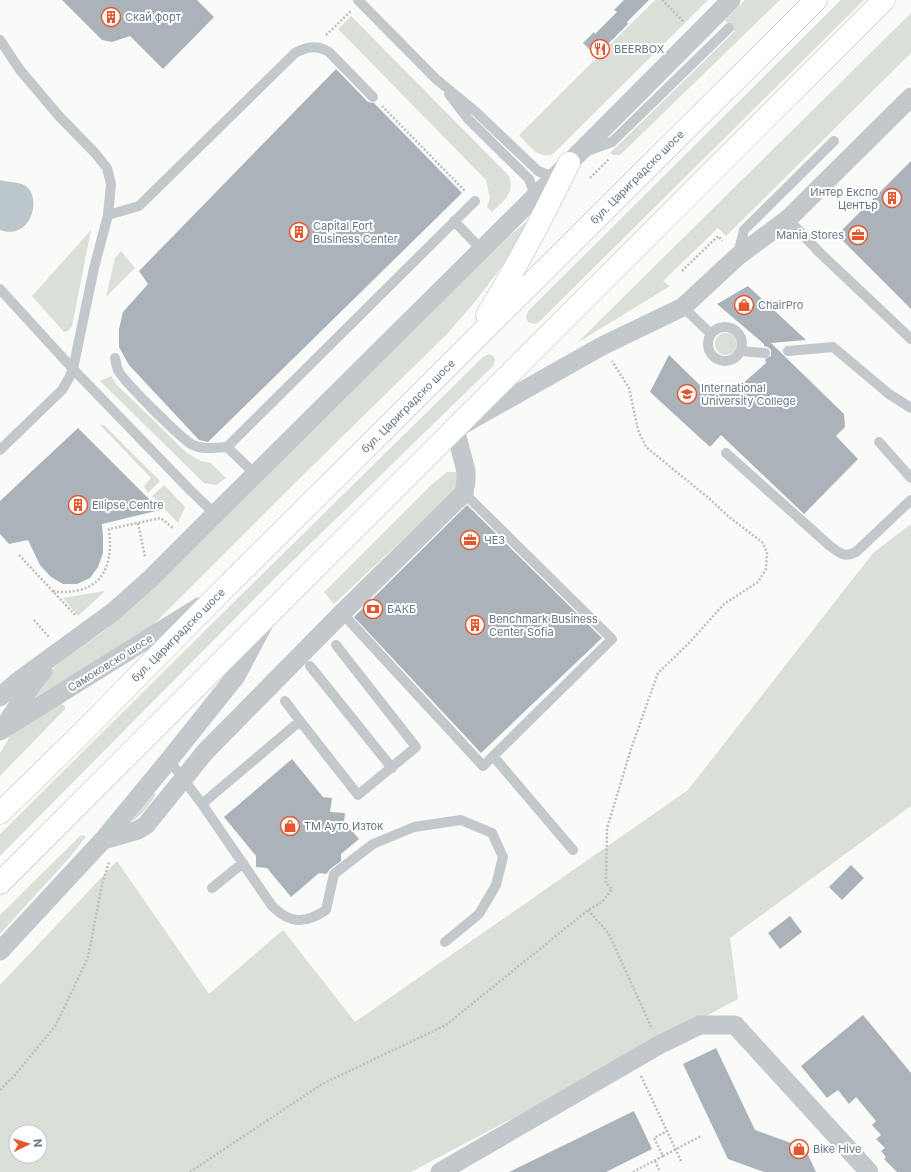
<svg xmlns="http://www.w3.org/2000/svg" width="911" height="1172" viewBox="0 0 911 1172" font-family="Inter,sans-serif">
	<rect width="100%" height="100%" fill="#fafaf8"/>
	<!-- green -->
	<path fill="#dadfd7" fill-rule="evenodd" d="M655,0h53l-155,154c-15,6 -25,-10 -34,-19z
		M745,0h35l-160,155h-7l-3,-2 125,-122 -10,-11z
		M841,0h23l-325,322 -5,2 -6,-2 -2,-4 2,-7z
		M911,13v40l-185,183 -8,-8 -55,53 7,5 -93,57z
		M351,16l158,160c6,18 -5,24 -17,36l-5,-5 3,-9 -4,-18 -148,-151z
		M532,217l-23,40 -35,46 -27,31 -153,150 -144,144 -34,22 -82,48v-11l24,-23 46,-33 40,-36 325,-320 40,-39z
		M91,230l-19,96 -4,5 -4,1 -32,-36z
		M121,251l14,17 -29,29 9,-39z
		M715 344a11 11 0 1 1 22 0a11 11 0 1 1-22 0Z
		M490,354l3,2 2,3 -1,6 -220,214 -274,277v-22l244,-242 240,-236z
		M111,376l6,9 70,68 14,8 10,2 15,15 -10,7 -12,-2 -104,-102z
		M99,424l6,2 55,55 -12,12 -4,-7 7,-8z
		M447,472h10v14l-6,8 -117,110 -10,-12 106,-106z
		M164,485l21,22 -7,16 -26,-27z
		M911,524v282l-181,132 8,61 -327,173h-411v-187l117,-124 92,133 74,-64 72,92 333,-232 185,-237zM16,1132h24v24h-24z
		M105,591l-27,25 -15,-18z
		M60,704l5,2v3l-65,67v-23l13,-22z
		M154,792l1,2c-1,7 -17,25 -23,27l-2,-1z
		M83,835l2,1v2l-15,19 -70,77v-19l80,-79z"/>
	<!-- water -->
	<path fill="#bbc7cb" d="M0,180c7,2 15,2 22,4 22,8 11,58 -22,46z"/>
	<!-- building -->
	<path fill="#aab3b9" d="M62,0h135l17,17 -51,52 -33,-33 -18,6 -10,-2z
		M624,0h25l-22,22 1,2 -32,32 -13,-13 11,-11 1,2 22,-22 -3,-2z
		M336,69l32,33 6,1 88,90 -254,249 -9,-2 -70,-75 -10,-18v-18l4,-17 25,-28 -9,-13z
		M911,161v148l-74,-74z
		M748,286l58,54 -35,3 73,71 1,13 -9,9 22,23 -54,55 -83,-79 -11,12 -60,-55 19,-37 39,38 32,-7 26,-23 -1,-4 6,-3v-6l-3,-3 -4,-1v-2l-47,-40z
		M78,428l82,82 -58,14 1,14v15l-5,14 -8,11 -13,6h-14l-12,-7 -11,-12 -12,-25 -19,4 -9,-10v-33z
		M467,505l135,133 -121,115 -127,-136z
		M292,759l31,38 9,1 -2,14 15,1 -1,9 15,17 -18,15v7l-11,8 -2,3 -2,2 -7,-1 -28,24 -24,-29 -11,-1v-11l-32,-39z
		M851,865l13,13 -22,22 -13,-13z
		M790,916l12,16 -22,17 -12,-16z
		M863,1015l48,58v99h-14l-13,-13 2,-2 -5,-6 4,-3 -9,-9 5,-4 -9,-10 4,-4 -20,-24 -7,7 -11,-14 -11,8 -26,-32z
		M716,1048l39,82 50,18 11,24h-52l-36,-13 -45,-95z
		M634,1111l18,38 -46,23h-97z"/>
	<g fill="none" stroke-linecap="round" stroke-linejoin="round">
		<!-- trunk casing -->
		<g stroke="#b4b9bd" stroke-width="23">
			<path id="trunk" d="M487,315c30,-49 57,-100 82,-152
				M0,813l80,-78 137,-139 599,-596
				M0,883l884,-883"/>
		</g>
		<!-- path -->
		<path stroke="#bbbfc2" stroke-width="2.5" stroke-dasharray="2 2" stroke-linecap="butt" d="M662,0l22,22
			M326,35l25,-24
			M382,106l84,86
			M590,178l19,-19
			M682,271l36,-35 4,5
			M138,523l7,34
			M19,555l57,61
			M53,591c9,2 17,1 27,-1 29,-8 32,-35 29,-61l52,-11 13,11
			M34,620l15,17
			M588,910l21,24 43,95
			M641,1076l41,87
			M0,1090l15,-15 41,-50 10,-21 22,-47 14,-72 7,-23
			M663,1156l38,-20
			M655,1161l5,11
			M190,1172l132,-88 124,-59 142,-115 14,-8 10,-13 -6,-6 1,-55 24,-79 27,-76 31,-30 35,-39 34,-22 8,-13 1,-17 -5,-10 -33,-25 -18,-17 -65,-53 -8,-17 -9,-42 -17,-27
			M633,1172l30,-16 -9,-18 13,-7"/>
		<!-- service -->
		<path stroke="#c3c8cc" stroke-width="10" d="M358,0l78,79 39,32 63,60 10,4 9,-2
			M0,40l20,30 39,46 36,37 12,15 4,16 -3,31 -14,53 -21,101 117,121 25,24
			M449,94l19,25 61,60 4,11 -2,9
			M587,151l25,-9 117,-114
			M108,215l31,-9 156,-153c13,-7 22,-8 34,-1l44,45
			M788,219l30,32 93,88
			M454,221l27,28
			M738,254l6,-24 90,-89
			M0,289l73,80 -4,9 -7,12 -62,60
			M683,307l28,27
			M708 344a17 17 0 1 1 34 0a17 17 0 1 1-34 0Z
			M741,351l24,2
			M788,351l45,-4 56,47 22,14
			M115,358c1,3 1,8 3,12 4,10 62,67 73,74 11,6 24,4 36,3
			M879,442l32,36
			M726,453l104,93c10,7 14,12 26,6l55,-52
			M255,474l-28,-27 248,-246
			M342,613l141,153 129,-127 -148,-146
			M310,666l82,102
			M285,701l15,20
			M493,756l80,94
			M169,760l33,44 98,-83 58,74 58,-48 -80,-102
			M202,804l70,102c18,18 33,18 54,4l8,-36 39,-30 41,-17 47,-7 31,13 11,24 -7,28 -17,29 -34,28
			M212,888l31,-25"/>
		<!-- minor -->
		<path stroke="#c3c8cc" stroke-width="19" d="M0,697l17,-15 96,-70 38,-34 64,-64 362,-359 154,-155
			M6,724l25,-38 12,-15
			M0,731l199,-124
			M103,840l35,-10 8,-5 59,-73 137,-139 122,-120 2,-12v-10l-11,-42 147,-83 81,-39 55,-51 50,-37 123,-122
			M0,951l103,-111 66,-80 67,-84 27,-51
			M440,1172l219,-127 41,-20h35l134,147"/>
		<!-- trunk -->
		<use href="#trunk" stroke="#fff" stroke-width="22"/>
	</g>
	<!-- icons -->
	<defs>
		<g id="building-ring" transform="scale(1)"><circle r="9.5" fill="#fff" stroke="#e4572e" stroke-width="1.5"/><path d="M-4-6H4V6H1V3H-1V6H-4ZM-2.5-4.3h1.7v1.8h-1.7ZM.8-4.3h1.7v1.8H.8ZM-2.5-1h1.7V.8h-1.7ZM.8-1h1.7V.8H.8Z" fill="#e4572e"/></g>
		<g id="restaurant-ring" transform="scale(1)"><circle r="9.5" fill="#fff" stroke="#e4572e" stroke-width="1.5"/><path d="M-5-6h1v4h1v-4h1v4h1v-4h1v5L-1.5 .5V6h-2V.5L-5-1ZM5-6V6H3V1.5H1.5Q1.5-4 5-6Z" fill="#e4572e"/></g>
		<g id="office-ring" transform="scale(1)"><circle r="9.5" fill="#fff" stroke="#e4572e" stroke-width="1.5"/><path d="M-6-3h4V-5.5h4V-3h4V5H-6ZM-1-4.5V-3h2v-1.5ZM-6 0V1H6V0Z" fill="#e4572e"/></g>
		<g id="shop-ring" transform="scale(1)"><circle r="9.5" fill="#fff" stroke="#e4572e" stroke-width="1.5"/><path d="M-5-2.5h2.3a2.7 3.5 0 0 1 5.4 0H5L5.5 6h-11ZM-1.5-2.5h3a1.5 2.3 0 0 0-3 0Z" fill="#e4572e"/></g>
		<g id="university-ring" transform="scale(1)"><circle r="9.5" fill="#fff" stroke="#e4572e" stroke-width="1.5"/><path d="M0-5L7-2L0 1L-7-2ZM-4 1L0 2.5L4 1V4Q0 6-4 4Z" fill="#e4572e"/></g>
		<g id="bank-ring" transform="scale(1)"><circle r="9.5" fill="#fff" stroke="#e4572e" stroke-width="1.5"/><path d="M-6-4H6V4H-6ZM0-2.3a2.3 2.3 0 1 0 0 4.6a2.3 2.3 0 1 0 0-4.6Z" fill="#e4572e"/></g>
	</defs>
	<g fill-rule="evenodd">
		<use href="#building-ring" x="111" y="17"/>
		<use href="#restaurant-ring" x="600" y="49"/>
		<use href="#building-ring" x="892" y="198"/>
		<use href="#building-ring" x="299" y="232"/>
		<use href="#office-ring" x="858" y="235"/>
		<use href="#shop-ring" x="744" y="305"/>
		<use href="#university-ring" x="687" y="394"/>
		<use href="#building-ring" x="78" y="505"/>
		<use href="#office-ring" x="470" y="540"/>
		<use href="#bank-ring" x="373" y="609"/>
		<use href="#building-ring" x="475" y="625"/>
		<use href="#shop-ring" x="290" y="826"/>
		<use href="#shop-ring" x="799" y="1149"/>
	</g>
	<g text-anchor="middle" stroke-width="4" stroke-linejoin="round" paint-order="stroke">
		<!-- poi labels -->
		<g font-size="11" fill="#657683" stroke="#fff" text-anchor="start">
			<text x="125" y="21">Скай форт</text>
			<text x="614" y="53">BEERBOX</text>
			<text x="878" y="196" text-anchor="end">Интер Експо<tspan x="878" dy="13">Център</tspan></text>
			<text x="313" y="230">Capital Fort<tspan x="313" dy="13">Business Center</tspan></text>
			<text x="844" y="239" text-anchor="end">Mania Stores</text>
			<text x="758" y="309">ChairPro</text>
			<text x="701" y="392">International<tspan x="701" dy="13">University College</tspan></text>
			<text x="92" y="509">Ellipse Centre</text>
			<text x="484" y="544">ЧЕЗ</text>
			<text x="387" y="613">БАКБ</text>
			<text x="489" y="623">Benchmark Business<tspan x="489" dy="13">Center Sofia</tspan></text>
			<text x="304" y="830">ТМ Ауто Изток</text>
			<text x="813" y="1153">Bike Hive</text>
		</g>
		<!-- street labels -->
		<g font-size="11" fill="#657683" stroke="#fff">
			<text transform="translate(637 177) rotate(-45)" y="4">бул. Цариградско шосе</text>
			<text transform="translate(408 406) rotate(-45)" y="4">бул. Цариградско шосе</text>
			<text transform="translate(178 635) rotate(-45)" y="4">бул. Цариградско шосе</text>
			<text transform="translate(110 663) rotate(-32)" y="4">Самоковско шосе</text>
		</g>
	</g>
	<!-- north arrow -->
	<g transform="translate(28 1144) rotate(85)"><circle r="19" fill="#ffffff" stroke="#c1c8cd"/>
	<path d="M0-3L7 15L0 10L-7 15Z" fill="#e4572e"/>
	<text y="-6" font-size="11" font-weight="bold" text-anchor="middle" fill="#657683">N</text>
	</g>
</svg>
